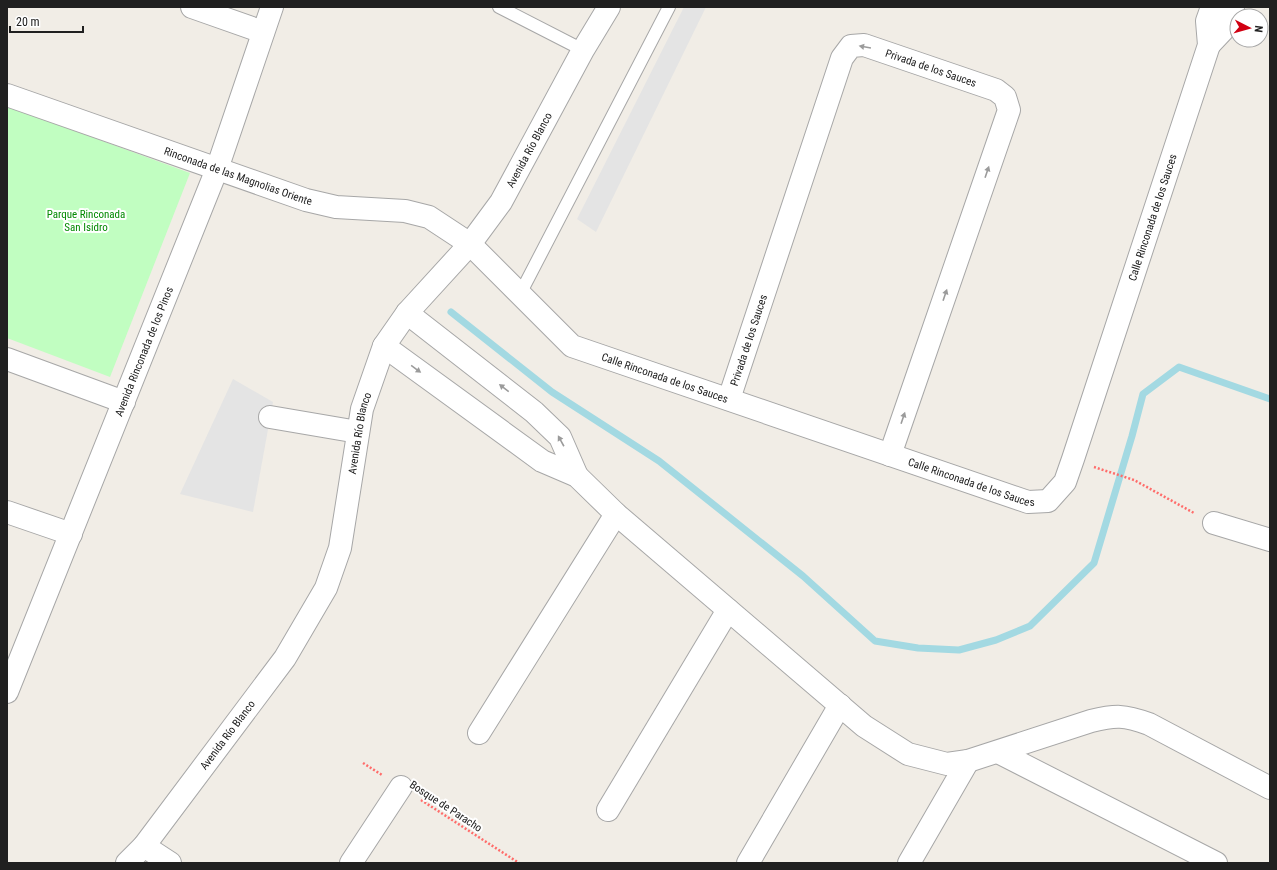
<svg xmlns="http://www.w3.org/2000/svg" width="1277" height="870" viewBox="0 0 1277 870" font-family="'Roboto Condensed',sans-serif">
	<rect width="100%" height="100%" fill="#f1ede6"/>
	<!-- park -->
	<path fill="#c1fec1" d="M7,106l183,67 -80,204 -103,-39z"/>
	<!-- parking -->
	<path fill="#e4e4e4" d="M684,7h22l-110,225 -19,-13z
		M233,379l40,23 -20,110 -73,-18z"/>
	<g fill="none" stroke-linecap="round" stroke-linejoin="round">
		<!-- stream -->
		<path stroke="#a3d9e2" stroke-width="7" d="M451,312l101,80 107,69 144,115 72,65 43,7 41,2 37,-10 34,-14 64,-63 38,-127 11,-42 36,-27 91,32"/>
		<!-- lane casing -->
		<g stroke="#a7a7a7" stroke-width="14">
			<path id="lane" d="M499,7l84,43
				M520,294l149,-287"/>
		</g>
		<!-- street casing -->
		<g stroke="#a7a7a7" stroke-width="24">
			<g id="street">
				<path d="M192,7l71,25"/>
				<path d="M1209,45l17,-18 7,-20"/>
				<path id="s1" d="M7,95l299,105 30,7 69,4 24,6 41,27 102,102 456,156 20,-1 17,-19 8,-23 136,-414 -2,-24 5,-14"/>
				<path d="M407,313l127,99 26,25 17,39"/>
				<path d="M384,346l158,115 35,15 39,38 248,212 44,28 39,10 21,-3 123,-40c25,-6 33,-6 58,3l121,64"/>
				<path d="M7,359l117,43"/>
				<path id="s2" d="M729,399l113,-341 9,-12 13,-1 132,45 9,7 4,13 -119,345"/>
				<path d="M270,417l88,15"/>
				<path d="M7,512l64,22"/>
				<path d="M1214,523l56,17"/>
				<path id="s3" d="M7,692l210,-523 55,-162"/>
				<path d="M479,733l137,-219"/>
				<path d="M998,752l218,111"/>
				<path d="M608,810l120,-200"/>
				<path d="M144,846l26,17"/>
				<path id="s4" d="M127,863l17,-17 141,-188 41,-70 14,-40 22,-139 22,-63 23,-33 63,-69 31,-42 82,-152 26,-43"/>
				<path d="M351,863l50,-76"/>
				<path d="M748,863l92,-158"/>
				<path d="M909,863l59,-102"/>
			</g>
		</g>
		<!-- path -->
		<path stroke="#ff6c6a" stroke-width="2.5" stroke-dasharray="2 2" stroke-linecap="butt" d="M1094,467l40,13 60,33
			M363,763l19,12
			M421,800l98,63"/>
		<!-- lane -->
		<use href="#lane" stroke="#fff" stroke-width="12"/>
		<!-- street -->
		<use href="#street" stroke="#fff" stroke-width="22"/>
	</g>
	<!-- one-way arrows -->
	<defs><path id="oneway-solid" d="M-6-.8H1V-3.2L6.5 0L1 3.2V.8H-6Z"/></defs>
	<g fill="#9b9b9b">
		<use href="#oneway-solid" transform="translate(865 47) rotate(-170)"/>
		<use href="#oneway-solid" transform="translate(987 172) rotate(-71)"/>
		<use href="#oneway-solid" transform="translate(945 295) rotate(-71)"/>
		<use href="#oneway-solid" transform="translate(416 369) rotate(36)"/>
		<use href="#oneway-solid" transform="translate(504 388) rotate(-142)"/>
		<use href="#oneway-solid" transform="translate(903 418) rotate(-71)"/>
		<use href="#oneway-solid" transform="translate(561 441) rotate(-119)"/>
	</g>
	<g text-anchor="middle" stroke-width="4" stroke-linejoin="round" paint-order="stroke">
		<!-- street labels -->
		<g font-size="11" fill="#202020" stroke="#fff">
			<text dy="4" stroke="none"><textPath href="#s2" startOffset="458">Privada de los Sauces</textPath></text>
			<text dy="4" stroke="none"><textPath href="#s4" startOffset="835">Avenida Río Blanco</textPath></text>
			<text dy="4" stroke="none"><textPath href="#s1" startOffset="245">Rinconada de las Magnolias Oriente</textPath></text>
			<text dy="4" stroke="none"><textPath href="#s1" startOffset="1441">Calle Rinconada de los Sauces</textPath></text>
			<text dy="4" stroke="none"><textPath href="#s2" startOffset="62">Privada de los Sauces</textPath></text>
			<text dy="4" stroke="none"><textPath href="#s3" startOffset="367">Avenida Rinconada de los Pinos</textPath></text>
			<text dy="4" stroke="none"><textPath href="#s1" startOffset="733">Calle Rinconada de los Sauces</textPath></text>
			<text dy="4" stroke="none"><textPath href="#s4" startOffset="499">Avenida Río Blanco</textPath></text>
			<text dy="4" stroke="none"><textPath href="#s1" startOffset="1057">Calle Rinconada de los Sauces</textPath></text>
			<text dy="4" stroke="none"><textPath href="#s4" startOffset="163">Avenida Río Blanco</textPath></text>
			<text transform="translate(446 806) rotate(33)" y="4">Bosque de Paracho</text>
		</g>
		<!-- park labels -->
		<g font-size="11" fill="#038a03" stroke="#fff">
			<text x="86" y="218">Parque Rinconada<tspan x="86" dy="13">San Isidro</tspan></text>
		</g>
	</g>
	<!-- border -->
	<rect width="1277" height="870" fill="none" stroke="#202020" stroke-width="16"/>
	<!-- north arrow -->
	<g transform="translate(1249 28) rotate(96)"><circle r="19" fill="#ffffff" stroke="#a6a6a6"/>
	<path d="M0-3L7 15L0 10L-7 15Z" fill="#d10012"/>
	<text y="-6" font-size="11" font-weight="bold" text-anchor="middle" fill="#202020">N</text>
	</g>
	<!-- scale -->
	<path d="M10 26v6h73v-6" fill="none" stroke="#202020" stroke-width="2"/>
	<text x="16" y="26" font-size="12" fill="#202020" stroke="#ffffff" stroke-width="3" paint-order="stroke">20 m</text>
</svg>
